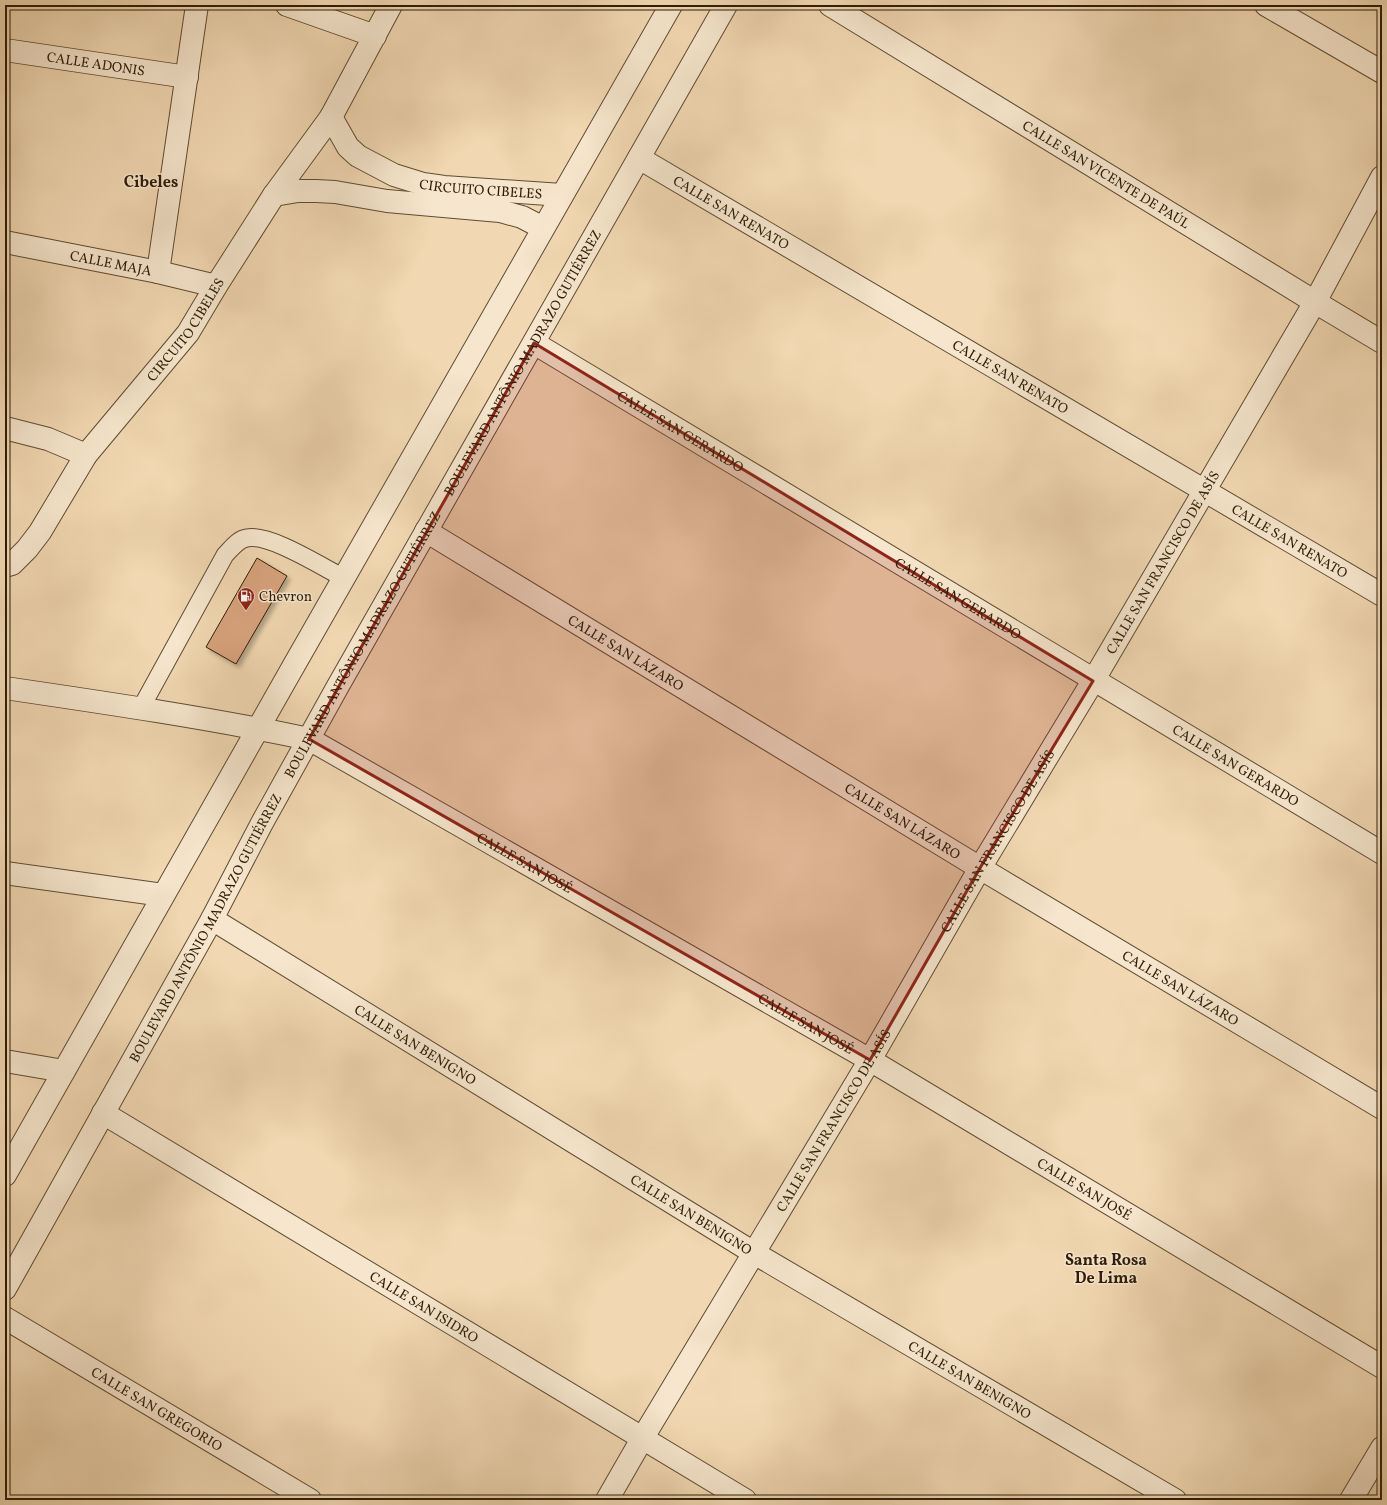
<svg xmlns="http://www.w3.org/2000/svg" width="1387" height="1505" viewBox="0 0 1387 1505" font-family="Vollkorn,serif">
	<defs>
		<filter id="shadow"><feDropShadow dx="3.5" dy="3.5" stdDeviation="2" flood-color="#0004"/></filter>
	</defs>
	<rect width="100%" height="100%" fill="#f1d8b2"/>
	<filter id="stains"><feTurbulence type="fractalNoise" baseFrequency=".005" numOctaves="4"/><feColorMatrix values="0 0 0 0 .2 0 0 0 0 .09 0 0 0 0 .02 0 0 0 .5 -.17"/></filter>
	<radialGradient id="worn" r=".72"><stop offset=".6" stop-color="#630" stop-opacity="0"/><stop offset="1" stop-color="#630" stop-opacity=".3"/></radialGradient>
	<!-- building -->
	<path fill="#d7a27d" stroke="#2f1c09" filter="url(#shadow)" d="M257,558l30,18 -51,88 -30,-17z"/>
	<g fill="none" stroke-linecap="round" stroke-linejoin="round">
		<!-- service casing -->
		<g stroke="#604b33" stroke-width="19">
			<path id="service" d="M141,708l84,-153c6,-6 13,-16 22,-17 22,-5 75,29 97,40"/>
		</g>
		<!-- minor casing -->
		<g stroke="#604b33" stroke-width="24">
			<g id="minor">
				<path d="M287,5l88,31"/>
				<path id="s1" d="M830,5l485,297 67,40"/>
				<path d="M1266,5l116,67"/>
				<path id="s2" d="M5,50l182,27"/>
				<path id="s3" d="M331,117l17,30 10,9 36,19 29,9 21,3 118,8"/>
				<path id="s4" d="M639,158l743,437"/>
				<path d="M274,195l24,-4h18l19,1 52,9 113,10 22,6 21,11"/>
				<path id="s5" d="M5,242l153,30 58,14"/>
				<path d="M158,272l39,-267"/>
				<path id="s6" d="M534,343l848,510"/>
				<path d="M5,428l43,11 38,16"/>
				<path id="s7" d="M426,531l554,337 402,240"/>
				<path id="s8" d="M5,566l7,-2 15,-15 13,-17 46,-77 102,-122 28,-47 58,-91 57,-78 60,-112"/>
				<path id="s9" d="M5,688c102,15 204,30 304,51l561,321 512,307"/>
				<path d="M5,873l158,22"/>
				<path id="s10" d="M212,919l542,334 421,247"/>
				<path d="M5,1061l59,10"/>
				<path id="s11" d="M103,1113l642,387"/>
				<path id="s12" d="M5,1318l305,182"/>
				<path id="s13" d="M607,1500l35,-61 228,-379 110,-192 113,-187 222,-379 67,-125"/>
				<path d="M1351,1500l31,-52"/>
			</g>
		</g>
		<!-- tertiary casing -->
		<g stroke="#604b33" stroke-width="24">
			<g id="tertiary">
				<path d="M5,1175l288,-508 378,-662"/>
				<path id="s14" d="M5,1289l207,-370 50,-96 76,-137 388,-681"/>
			</g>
		</g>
		<!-- service -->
		<use href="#service" stroke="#f6e6cd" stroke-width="17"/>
		<!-- minor -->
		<use href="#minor" stroke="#f6e6cd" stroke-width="22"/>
		<!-- tertiary -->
		<use href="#tertiary" stroke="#f6e6cd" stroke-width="22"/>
	</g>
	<!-- marked area -->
	<path fill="#8f2418" fill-opacity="0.2" stroke="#8f2418" stroke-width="3" stroke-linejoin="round" d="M534,343l559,338 -113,187 -110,192 -561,-321z"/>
	<!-- icons -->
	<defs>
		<g id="fuel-pin" transform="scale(0.9)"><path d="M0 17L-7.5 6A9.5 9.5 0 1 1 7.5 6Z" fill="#8f2418" stroke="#f6e6cd"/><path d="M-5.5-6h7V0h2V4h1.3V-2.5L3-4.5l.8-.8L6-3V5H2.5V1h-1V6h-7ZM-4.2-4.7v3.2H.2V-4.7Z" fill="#fff"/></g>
	</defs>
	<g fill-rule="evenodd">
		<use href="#fuel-pin" x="246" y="596"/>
	</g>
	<g text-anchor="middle" stroke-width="3" stroke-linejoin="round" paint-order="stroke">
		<!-- street labels -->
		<g font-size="14" fill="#2f1c09" stroke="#f6e6cd">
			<text dy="5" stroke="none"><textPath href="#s2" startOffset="92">CALLE ADONIS</textPath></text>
			<text dy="5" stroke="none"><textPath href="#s1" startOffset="324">CALLE SAN VICENTE DE PAÚL</textPath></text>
			<text dy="5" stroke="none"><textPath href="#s3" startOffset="177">CIRCUITO CIBELES</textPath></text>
			<text dy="5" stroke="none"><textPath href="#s4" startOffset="107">CALLE SAN RENATO</textPath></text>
			<text dy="5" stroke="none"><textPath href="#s5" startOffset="108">CALLE MAJA</textPath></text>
			<text dy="5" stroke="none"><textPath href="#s8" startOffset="300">CIRCUITO CIBELES</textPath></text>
			<text dy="5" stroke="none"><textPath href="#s14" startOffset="1061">BOULEVARD ANTÔNIO MADRAZO GUTIÉRREZ</textPath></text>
			<text dy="5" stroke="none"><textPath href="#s4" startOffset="431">CALLE SAN RENATO</textPath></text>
			<text dy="5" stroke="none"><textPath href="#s6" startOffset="171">CALLE SAN GERARDO</textPath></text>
			<text dy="5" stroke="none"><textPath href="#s4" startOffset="755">CALLE SAN RENATO</textPath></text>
			<text dy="5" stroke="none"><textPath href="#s13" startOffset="1090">CALLE SAN FRANCISCO DE ASÍS</textPath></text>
			<text dy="5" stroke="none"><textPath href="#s6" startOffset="495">CALLE SAN GERARDO</textPath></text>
			<text dy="5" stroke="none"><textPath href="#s14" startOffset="737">BOULEVARD ANTÔNIO MADRAZO GUTIÉRREZ</textPath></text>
			<text dy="5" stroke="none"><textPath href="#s7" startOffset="234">CALLE SAN LÁZARO</textPath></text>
			<text dy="5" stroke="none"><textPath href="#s6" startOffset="819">CALLE SAN GERARDO</textPath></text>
			<text dy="5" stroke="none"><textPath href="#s7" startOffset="558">CALLE SAN LÁZARO</textPath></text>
			<text dy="5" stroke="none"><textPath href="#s13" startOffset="766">CALLE SAN FRANCISCO DE ASÍS</textPath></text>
			<text dy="5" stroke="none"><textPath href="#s9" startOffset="557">CALLE SAN JOSÉ</textPath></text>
			<text dy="5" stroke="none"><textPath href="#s14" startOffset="413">BOULEVARD ANTÔNIO MADRAZO GUTIÉRREZ</textPath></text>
			<text dy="5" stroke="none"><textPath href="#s7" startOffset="882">CALLE SAN LÁZARO</textPath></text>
			<text dy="5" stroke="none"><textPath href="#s9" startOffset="881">CALLE SAN JOSÉ</textPath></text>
			<text dy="5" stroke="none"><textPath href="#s10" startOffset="239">CALLE SAN BENIGNO</textPath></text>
			<text dy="5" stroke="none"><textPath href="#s13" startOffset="442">CALLE SAN FRANCISCO DE ASÍS</textPath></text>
			<text dy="5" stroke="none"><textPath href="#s9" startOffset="1205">CALLE SAN JOSÉ</textPath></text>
			<text dy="5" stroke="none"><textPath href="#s10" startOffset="563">CALLE SAN BENIGNO</textPath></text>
			<text dy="5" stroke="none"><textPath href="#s11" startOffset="375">CALLE SAN ISIDRO</textPath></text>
			<text dy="5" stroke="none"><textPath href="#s10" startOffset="887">CALLE SAN BENIGNO</textPath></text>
			<text dy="5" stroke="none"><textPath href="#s12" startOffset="177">CALLE SAN GREGORIO</textPath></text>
		</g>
		<!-- poi labels -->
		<g font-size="14" fill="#2f1c09" stroke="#f6e6cd" text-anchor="start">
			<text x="259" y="601">Chevron</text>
		</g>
		<!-- quarter labels -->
		<g font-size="16" font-weight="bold" fill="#2f1c09" stroke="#f6e6cd">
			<text x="151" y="187">Cibeles</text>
			<text x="1106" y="1265">Santa Rosa<tspan x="1106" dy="18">De Lima</tspan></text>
		</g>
	</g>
	<!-- margin -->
	<rect width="1387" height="1505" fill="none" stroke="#f1d8b2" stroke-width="20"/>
	<rect x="6" y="6" width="1375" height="1493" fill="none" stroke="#2f1c09" stroke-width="2"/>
	<rect x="10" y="10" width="1367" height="1485" fill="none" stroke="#2f1c09"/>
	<rect width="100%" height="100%" filter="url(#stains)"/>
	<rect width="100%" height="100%" fill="url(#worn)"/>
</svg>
